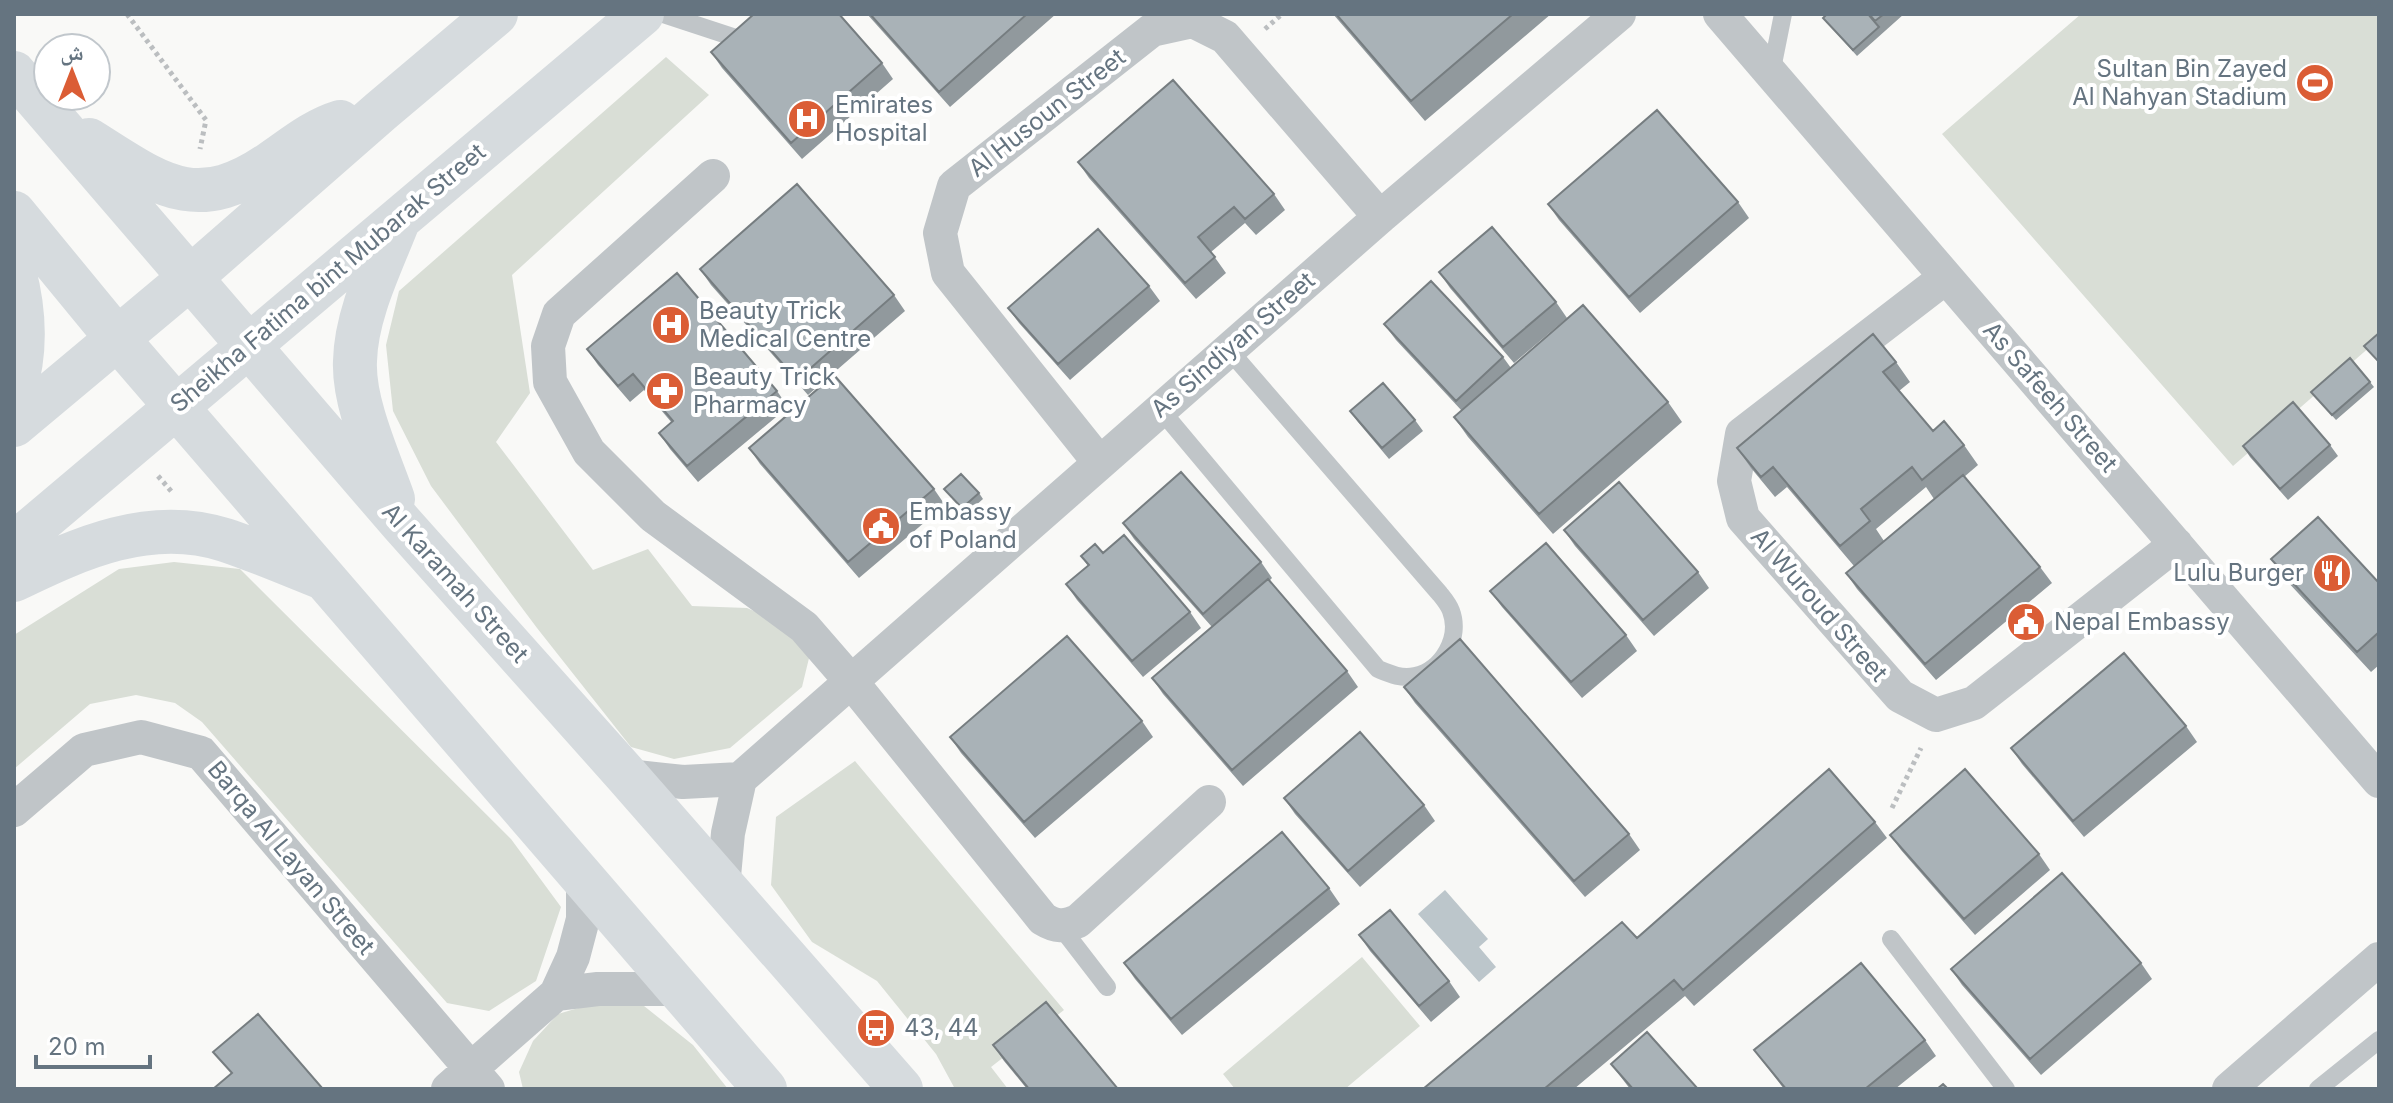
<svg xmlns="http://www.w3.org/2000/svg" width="2393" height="1103" viewBox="0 0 2393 1103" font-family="Inter,'Noto Naskh Arabic',sans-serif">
	<rect width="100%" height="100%" fill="#f9f9f7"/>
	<!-- green -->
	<path fill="#d9ded6" d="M2081,14h298v325l-146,127 -291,-332z
		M666,57l43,38 -197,180 18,118 -34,49 97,128 55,-21 44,57 55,2 29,13 34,33 -8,33 -72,61 -56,11 -43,-12 -94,-119 -106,-142 -38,-75 -7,-66 13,-54z
		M174,562l66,7 271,270 50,68 -25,74 -47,30 -42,-8 -245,-281 -27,-19 -39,-8 -46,9 -76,65v-134l105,-66z
		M855,761l209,249 -73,57 17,22h-53l-19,-35 -59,-73 -65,-39 -41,-57 5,-68z
		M1362,957l58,69 -75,63h-110l-12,-15z
		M602,1001l37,1 54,43 35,44h-205l-4,-17 14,-31 25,-27z"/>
	<!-- water -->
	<path fill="#bcc6cb" d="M1445,890l43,49 -9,8 17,20 -17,15 -61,-68z"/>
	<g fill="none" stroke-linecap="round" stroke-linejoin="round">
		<!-- path -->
		<path stroke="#bbbec0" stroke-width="5" stroke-dasharray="4 4" stroke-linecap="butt" d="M127,14l79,106 -6,29
			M1265,29l17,-15
			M158,476l14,16
			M1892,808l29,-60"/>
		<!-- service -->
		<path stroke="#c0c5c8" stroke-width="18" d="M663,14l76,25 29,-25
			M1771,74l12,-60
			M1160,409l218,260c12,5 23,10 37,7 28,-6 46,-39 36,-65 -2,-6 -7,-12 -11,-17l-212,-245
			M1060,926l47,61
			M1891,939l115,150
			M2318,1089l61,-49"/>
		<!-- minor -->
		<path stroke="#c0c5c8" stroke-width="34" d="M1720,14l659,767
			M713,176l-154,138 -11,32 2,36 39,70 64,64 151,111 46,53 193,239c13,8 21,8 35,2l131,-119
			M1946,277l-204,157 -8,47 9,37 157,178 36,19 38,-12 202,-159
			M1099,462l-151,-189 -8,-40 14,-47 198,-156 41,-9 32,16 155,180
			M627,776l56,6 57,-3
			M14,810l70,-60 57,-13 60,16 287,336
			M723,887l5,-54 12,-54 640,-562 239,-203
			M556,994l42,-5h83
			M448,1089l108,-95 17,-37 10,-38v-40
			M2229,1089l150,-130"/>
		<!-- secondary -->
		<path stroke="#d6dbde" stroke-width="44" d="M14,73l388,451 225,252 274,313
			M89,140c69,43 105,76 183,22 22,-15 42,-32 68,-40
			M14,213l102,124 649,752
			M14,271c11,41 13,80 0,121
			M14,425l177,-148 190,-166 115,-97
			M393,499c-14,-40 -40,-96 -38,-138 1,-46 25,-94 42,-137
			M14,544l628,-530
			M14,580c66,-32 136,-64 211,-40 33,11 65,25 98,38"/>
	</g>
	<!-- wall -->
	<path fill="#91999d" d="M867,14h189l-106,93z
		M1333,14h218l-126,107z
		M1827,14h77l-47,42 -34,-38z
		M711,52l171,11 11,16 -91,80 -80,-91z
		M1078,162l196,32 11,16 -29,25 -11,-12 -34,29 15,21 -30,26 -107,-121z
		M1738,202l11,16 -109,95 -81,-93 -11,-16z
		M700,269l194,26 11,16 -97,84 -97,-110z
		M1439,272l117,30 11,16 -53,45 -64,-75z
		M1149,286l11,15 -90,79 -51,-57 -11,-15z
		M1384,324l119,33 8,11 157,34 14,20 -129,112 -85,-97 -14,-20 8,-6 -66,-71z
		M587,349l190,42 11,16 -90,75 -28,-33 -11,-16 13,-10 -28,-33 -14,12 -32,-37z
		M1896,362l14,20 -11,9 34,40 31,14 14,20 -14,12 76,90 12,16 -116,97 -79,-91 -11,-16 88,-74 -8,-12 -50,42 8,12 -30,25 -67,-79 -12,10 -24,-29 -14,-20z
		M2370,382l4,5 -38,33 -25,-28z
		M1350,411l65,9 8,11 -34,28 -31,-37z
		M2330,445l8,11 -50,44 -38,-43 -7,-11z
		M749,448l185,41 11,16 -86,73 -99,-114z
		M944,489l35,4 4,6 -17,15z
		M1123,523l138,39 11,16 -3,3 78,90 11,16 -115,99 -80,-92 -11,-16 60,-51 -78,-88z
		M1564,530l134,42 11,16 -55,48 -79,-90z
		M1103,553l87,59 11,16 -58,49 -66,-77 -11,-16 22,-18 -7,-10z
		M2271,559l108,24v82l-8,7 -86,-93z
		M1490,591l136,44 11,16 -55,47 -80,-91z
		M1404,687l225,147 11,16 -55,47 -170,-194z
		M1142,721l11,16 -118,101 -74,-85 -11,-16z
		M2186,726l11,16 -113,95 -62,-73 -11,-16z
		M1284,798l140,7 11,16 -75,66 -65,-73z
		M1875,822l12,16 -193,168 -9,-10 -111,93h-151l214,-151z
		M1890,835l149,19 11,16 -75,65 -74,-85z
		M1329,888l11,16 -158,131 -47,-56 -11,-16z
		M1359,935l90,46 11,16 -29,25 -61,-71z
		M2141,963l11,16 -111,96 -79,-90 -11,-16z
		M1925,1040l11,16 -41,33h-111l-30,-39z
		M993,1045l125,44h-91l-23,-28z
		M1611,1064l87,25h-68z"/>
	<!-- building -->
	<path fill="#a9b2b7" stroke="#767d80" stroke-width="2" d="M754,14h85l43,49 -91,80 -80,-91z
		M870,14h157l-88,78z
		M1336,14h177l-102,87z
		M1827,14h41l11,13 -26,23 -30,-32z
		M1869,14h15l-9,7z
		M1173,80l101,114 -29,25 -11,-12 -36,30 17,20 -30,26 -107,-121z
		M1657,110l81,92 -109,95 -81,-93z
		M797,184l97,111 -97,85 -97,-111z
		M1492,227l64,75 -53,45 -64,-75z
		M1098,229l51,57 -91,78 -50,-56z
		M677,273l100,118 -90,75 -28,-33 14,-12 -40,-47 -15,12 -31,-37z
		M1431,281l72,76 -47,44 -72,-77z
		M1583,305l85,97 -129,112 -85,-97z
		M2379,333v29l-15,-16z
		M1873,334l23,28 -13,10 50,59 11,-10 20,24 -42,35 -10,-13 -51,42 9,12 -30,25 -67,-79 -12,10 -24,-29z
		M2350,358l20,24 -38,33 -21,-23z
		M834,375l100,114 -86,73 -99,-114z
		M1383,383l32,37 -33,28 -32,-37z
		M2293,402l37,43 -50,44 -37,-43z
		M1181,472l80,90 -58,52 -80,-91z
		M961,474l18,19 -17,15 -18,-19z
		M1963,475l77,92 -115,97 -79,-91z
		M1619,482l79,90 -55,48 -79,-90z
		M2318,517l61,66v49l-22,20 -86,-93z
		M1124,535l66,77 -58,49 -66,-77 23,-19 -8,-9 14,-12 8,9z
		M1546,543l80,92 -55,47 -81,-91z
		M1268,579l79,92 -115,99 -80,-92z
		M1067,636l75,85 -118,101 -74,-85z
		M1460,639l169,195 -55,47 -170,-194z
		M2124,653l62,73 -113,95 -62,-73z
		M1360,732l64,73 -76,66 -64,-73z
		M1829,769l46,53 -192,168 -9,-10 -130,109h-121l199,-167 15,16z
		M1965,769l74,85 -75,65 -74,-84z
		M1282,832l47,56 -158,131 -47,-56z
		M2062,873l79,90 -111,96 -79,-90z
		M1390,910l59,71 -30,25 -60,-71z
		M1861,963l64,77 -60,49h-79l-32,-39z
		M1046,1002l72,87h-89l-36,-44z
		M258,1014l65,75h-110l19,-16 -19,-21z
		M1647,1032l51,57h-65l-22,-25z
		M1943,1084l5,5h-11z"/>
	<!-- icons -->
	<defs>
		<g id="stadium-disc" transform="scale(2)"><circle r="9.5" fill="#db5d35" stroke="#fff"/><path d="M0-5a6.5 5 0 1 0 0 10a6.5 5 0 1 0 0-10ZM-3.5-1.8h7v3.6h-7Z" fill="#fff"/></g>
		<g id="hospital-disc" transform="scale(2)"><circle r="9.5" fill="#db5d35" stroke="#fff"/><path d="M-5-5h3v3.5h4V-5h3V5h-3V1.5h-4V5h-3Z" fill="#fff"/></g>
		<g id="pharmacy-disc" transform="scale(2)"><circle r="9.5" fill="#db5d35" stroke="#fff"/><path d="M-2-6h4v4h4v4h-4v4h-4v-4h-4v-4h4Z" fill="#fff"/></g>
		<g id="civic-disc" transform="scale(2)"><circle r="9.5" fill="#db5d35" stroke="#fff"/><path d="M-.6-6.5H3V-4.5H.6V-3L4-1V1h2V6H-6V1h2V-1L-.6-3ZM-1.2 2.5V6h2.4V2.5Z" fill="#fff"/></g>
		<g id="restaurant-disc" transform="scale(2)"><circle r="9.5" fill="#db5d35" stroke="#fff"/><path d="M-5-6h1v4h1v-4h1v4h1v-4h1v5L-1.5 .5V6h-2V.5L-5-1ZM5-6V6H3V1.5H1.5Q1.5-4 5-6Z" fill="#fff"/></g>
		<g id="bus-disc" transform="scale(2)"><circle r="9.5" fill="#db5d35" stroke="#fff"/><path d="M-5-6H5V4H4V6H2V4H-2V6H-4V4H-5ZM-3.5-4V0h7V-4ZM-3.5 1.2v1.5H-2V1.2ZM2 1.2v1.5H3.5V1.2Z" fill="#fff"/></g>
	</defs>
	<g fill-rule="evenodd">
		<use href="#stadium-disc" x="2315" y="83"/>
		<use href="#hospital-disc" x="807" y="119"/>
		<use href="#hospital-disc" x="671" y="325"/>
		<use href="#pharmacy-disc" x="665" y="391"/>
		<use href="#civic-disc" x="881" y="526"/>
		<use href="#restaurant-disc" x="2332" y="573"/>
		<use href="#civic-disc" x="2026" y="622"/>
		<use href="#bus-disc" x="876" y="1028"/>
	</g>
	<g text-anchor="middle" stroke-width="8" stroke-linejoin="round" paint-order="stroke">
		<!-- poi labels -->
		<g font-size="24" fill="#657480" stroke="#fff" text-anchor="start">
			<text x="2287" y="77" text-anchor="end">Sultan Bin Zayed<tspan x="2287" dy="28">Al Nahyan Stadium</tspan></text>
			<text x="835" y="113">Emirates<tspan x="835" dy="28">Hospital</tspan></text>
			<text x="699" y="319">Beauty Trick<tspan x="699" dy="28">Medical Centre</tspan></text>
			<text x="693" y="385">Beauty Trick<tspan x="693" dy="28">Pharmacy</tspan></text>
			<text x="909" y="520">Embassy<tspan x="909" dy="28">of Poland</tspan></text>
			<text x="2304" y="581" text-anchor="end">Lulu Burger</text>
			<text x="2054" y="630">Nepal Embassy</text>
			<text x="904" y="1036">43, 44</text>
		</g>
		<!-- street labels -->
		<g font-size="24" fill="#657480" stroke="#fff">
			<text transform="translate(1047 113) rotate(-38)" y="8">Al Husoun Street</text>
			<text transform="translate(328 278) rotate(-40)" y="8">Sheikha Fatima bint Mubarak Street</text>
			<text transform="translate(1233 345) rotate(-41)" y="8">As Sindiyan Street</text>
			<text transform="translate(2050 397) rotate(49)" y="8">As Safeeh Street</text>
			<text transform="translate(455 583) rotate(48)" y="8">Al Karamah Street</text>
			<text transform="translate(1819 605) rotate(49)" y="8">Al Wuroud Street</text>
			<text transform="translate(291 858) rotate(50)" y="8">Barqa Al Layan Street</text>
		</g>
	</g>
	<!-- border -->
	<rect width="2393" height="1103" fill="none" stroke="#657480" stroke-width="32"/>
	<!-- north arrow -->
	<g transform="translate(72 72)"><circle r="38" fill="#ffffff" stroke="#c1c7cc" stroke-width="2"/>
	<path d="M0-6L14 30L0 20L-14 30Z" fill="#db5d35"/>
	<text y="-12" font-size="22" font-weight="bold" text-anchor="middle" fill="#657480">ش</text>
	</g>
	<!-- scale -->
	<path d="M36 1055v12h114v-12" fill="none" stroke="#657480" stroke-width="4"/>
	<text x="48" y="1055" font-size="24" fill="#657480" stroke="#ffffff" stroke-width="6" paint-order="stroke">20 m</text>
</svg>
